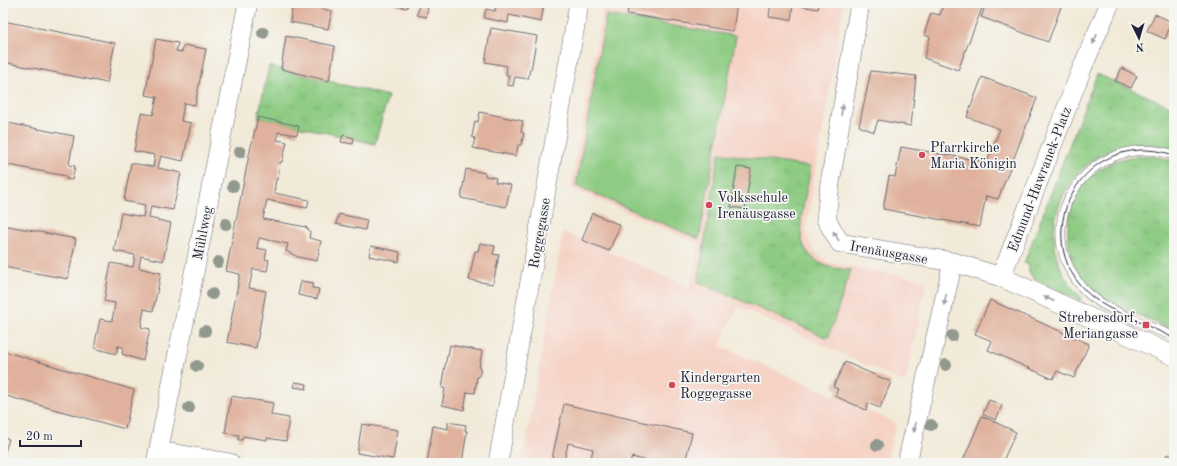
<svg xmlns="http://www.w3.org/2000/svg" width="1177" height="466" viewBox="0 0 1177 466" font-family="'Old Standard TT',serif">
	<defs>
		<pattern id="grass-tufts" width="24" height="20" patternUnits="userSpaceOnUse"><rect width="24" height="20" fill="#8ecc83"/><path d="M3 7l-1-3M5 7V3M7 7l1-3M15 17l-1-3M17 17v-4M19 17l1-3" fill="none" stroke="#7aaf72"/></pattern>
	</defs>
	<rect width="100%" height="100%" fill="#f6f6f2"/>
	<filter id="ink" filterUnits="userSpaceOnUse"><feTurbulence type="fractalNoise" baseFrequency=".025" numOctaves="2"/><feDisplacementMap in="SourceGraphic" scale="8" xChannelSelector="R" yChannelSelector="G"/><feConvolveMatrix kernelMatrix="1 2 1 2 8 2 1 2 1" color-interpolation-filters="sRGB"/></filter>
	<filter id="wash" filterUnits="userSpaceOnUse"><feTurbulence type="fractalNoise" baseFrequency=".012" numOctaves="4" result="noise"/><feDisplacementMap in="SourceGraphic" scale="16" xChannelSelector="R" yChannelSelector="G"/><feGaussianBlur stdDeviation="0.9" result="paint"/><feColorMatrix in="noise" values="0 0 0 0 0 0 0 0 0 0 0 0 0 0 0 0 0 1.4 0 .05"/><feComposite in="paint" operator="in"/></filter>
	<g filter="url(#wash)">
		<rect width="100%" height="100%" fill="#f2ead8"/>
		<!-- built -->
		<path fill="#f6d2c5" d="M604,3h240l-37,219v14l7,15 12,10 9,3 85,15 6,3v6l-21,95 -167,-77 -18,40 176,77 -9,40h-365l41,-231 127,55 9,-43 -128,-56z"/>
		<!-- grass -->
		<path fill="url(#grass-tufts)" stroke="#58775f" d="M269,66l119,30 -13,48 -117,-27z
			M1097,74l77,34v41c-92,-30 -161,84 -92,149l-1,3 -47,-22 -5,-7v-7l-5,-2z
			M719,153l92,14c-3,19 -12,49 -10,68 1,13 11,25 23,30 8,4 19,4 27,5l-23,68 -130,-56z
			M1139,156h14l21,5v168l-11,-3c-19,-9 -62,-25 -75,-40 -32,-37 -26,-97 19,-121 10,-6 21,-8 32,-9z"/>
		<!-- pitch -->
		<path fill="#8ecc83" stroke="#58775f" d="M606,15l130,21 -37,203 -123,-53z"/>
		<g id="blocks">
			<!-- building -->
			<path fill="#e0b29d" d="M293,3h30l-1,6 10,2 -4,18 -38,-7z
				M395,3h13l-1,5 -13,-3z
				M497,3h47l-3,19 -32,-7 -1,8 -24,-5 2,-9 9,2z
				M629,3h108l-4,28 -106,-17z
				M771,3h48l-1,6 -25,-4 -2,15 -22,-3z
				M944,3h40l-26,67 -34,-12 6,-21 -6,-2 7,-22 9,2z
				M986,3h65l10,4 -13,35 -67,-25z
				M419,5l9,2 -2,10 -9,-2z
				M1155,14l17,8 -7,17 -18,-8z
				M3,21l112,22 -8,40 -104,-21z
				M491,28l46,8 -6,34 -1,-1 -2,10 -13,-2 -2,9 -6,-1 2,-10h-3l1,-9 -22,-4z
				M286,36l49,10 -6,35 -48,-12z
				M156,39l22,4 -2,8 6,1 2,-7 22,4 -11,56 -11,-2 -3,18 10,2 -8,38 -22,-5 -3,12 23,5 -8,37 -22,-4 -2,12 22,5 -8,38 -22,-5 -2,12 22,5 -8,38 -9,-2 -3,18 9,2 -7,32 -21,-7 1,-7 -5,-1 -2,8 -22,-6 6,-29 12,2 3,-18 -11,-2 7,-38 22,4 2,-12 -21,-4 7,-38 22,4 2,-12 -21,-4 7,-38 22,4 2,-12 -21,-4 7,-38 12,2 4,-18 -12,-2z
				M1122,68l15,8 -6,12 -16,-7z
				M871,71l45,5 -5,50 -33,-6 -4,12 -15,-6z
				M982,77l55,21 -39,101 -12,-3 -6,31 -97,-18 6,-33 6,1 6,-30 86,15 13,-33 -33,-12z
				M480,112l43,9 -2,11 3,1 -3,12h-3l-2,11 -43,-8 2,-10 -3,-1 3,-16 3,1z
				M258,117l41,9 -2,9 -19,-3 -1,8 10,2 -5,20h-2l-2,17h-2l-2,14 35,7 -2,8 -40,-8 -4,19 43,8 4,5 -1,6 12,3 -4,20 -19,-4 -12,-6 2,-7 -29,-6 -2,10 10,2 -2,9 4,1 -2,11 -14,-2 -4,19 17,3 -10,57 -29,-6 13,-68 -14,-3 23,-116z
				M3,122l71,14 -5,29 6,1 -3,14 -6,-1v-3l-63,-12z
				M343,135l11,3 -1,6 -12,-2z
				M737,167l14,2 -6,40 -14,-2z
				M466,169l19,4v3l11,2 -1,4 16,3 -5,22 -45,-9z
				M592,213l28,12 -11,26 -27,-11z
				M339,214l28,6 -2,10 -29,-6z
				M3,225l73,14 -8,40 -65,-12z
				M480,243l15,3 -2,8 6,1 -6,29 -24,-4 6,-29h3z
				M371,246l29,6 -1,10 -30,-6z
				M301,281l12,2 -1,5 7,1 -2,10 -19,-4z
				M990,300l99,44 -15,34 -17,-7 -4,8 -65,-29 4,-9 -17,-7z
				M450,345l32,6 -3,17h2l-2,9h-2l-2,16 -8,-1 -3,18 -22,-5 3,-17h-3l2,-11 -1,-1 4,-20h1z
				M3,351l131,39 -9,39 -122,-34z
				M845,362l46,20 -11,26 -12,-5 -2,7 -31,-14 3,-7 -5,-2z
				M295,382l12,2 -1,5 -12,-2z
				M231,396l42,7 -2,12 18,3 -3,23 -19,-3v2l-24,-4 -1,4h-4l1,-5 -14,-2z
				M989,400l13,5 -6,15 -13,-6z
				M564,404l128,29 -7,30h-29l-24,-6 -2,6h-40l3,-14 -25,-6 -4,19 4,1h-17z
				M982,416l34,16 -14,31h-40z
				M448,422l18,3 -1,6h2l-5,32h-35l6,-37 15,3z
				M362,424l36,6 -5,29 -36,-6z
				M3,437l6,2 -6,19z
				M1167,454l7,3v6h-11z"/>
		</g>
	</g>
	<g filter="url(#ink)">
		<use href="#blocks" fill-opacity="0" stroke="#6b6872" stroke-width="1"/>
		<g fill="none" stroke-linecap="round" stroke-linejoin="round">
			<!-- service casing -->
			<g stroke="#6b6872" stroke-width="10">
				<path id="service" d="M1174,155c-78,-26 -145,60 -97,126 15,21 38,30 60,40 12,5 24,11 37,15"/>
			</g>
			<!-- minor casing -->
			<g stroke="#6b6872" stroke-width="20">
				<path id="minor" d="M860,3l-30,180 -4,36 14,24 113,19 48,15 173,79
					M1001,277l82,-211 27,-63
					M159,451l71,12
					M156,463l92,-460
					M498,463l81,-460
					M907,463l46,-201"/>
			</g>
			<!-- service -->
			<use href="#service" stroke="#fff" stroke-width="9"/>
			<!-- minor -->
			<use href="#minor" stroke="#fff" stroke-width="19"/>
			<!-- tram -->
			<path stroke="#22223b" stroke-width="1" d="M1174,155c-100,-33 -159,103 -65,153l65,30"/>
		</g>
		<!-- trees -->
		<g fill="#91988e">
			<circle cx="263" cy="33" r="6"/>
			<circle cx="240" cy="152" r="6"/>
			<circle cx="233" cy="186" r="6"/>
			<circle cx="226" cy="224" r="6"/>
			<circle cx="218" cy="262" r="6"/>
			<circle cx="212" cy="294" r="6"/>
			<circle cx="205" cy="331" r="6"/>
			<circle cx="952" cy="336" r="6"/>
			<circle cx="946" cy="365" r="6"/>
			<circle cx="197" cy="366" r="6"/>
			<circle cx="189" cy="408" r="6"/>
			<circle cx="931" cy="425" r="6"/>
			<circle cx="877" cy="445" r="6"/>
		</g>
		<!-- one-way arrows -->
		<defs><path id="oneway-solid" d="M-6-.8H1V-3.2L6.5 0L1 3.2V.8H-6Z"/></defs>
		<g fill="#9c9ca7">
			<use href="#oneway-solid" transform="translate(1095 39) rotate(113)"/>
			<use href="#oneway-solid" transform="translate(842 110) rotate(-80)"/>
			<use href="#oneway-solid" transform="translate(836 236) rotate(-121)"/>
			<use href="#oneway-solid" transform="translate(1049 299) rotate(-155)"/>
			<use href="#oneway-solid" transform="translate(945 300) rotate(103)"/>
			<use href="#oneway-solid" transform="translate(915 427) rotate(103)"/>
		</g>
	</g>
	<!-- markers -->
	<g fill="#d1495b" stroke="#f6f6f2" stroke-width="1.5">
		<circle cx="922" cy="155" r="4"/>
		<circle cx="709" cy="205" r="4"/>
		<rect x="1142" y="321" width="8" height="8" rx="2"/>
		<circle cx="672" cy="385" r="4"/>
	</g>
	<g text-anchor="middle" stroke-width="3.5" stroke-linejoin="round" paint-order="stroke">
		<!-- poi labels -->
		<g font-size="14" fill="#22223b" stroke="#f6f6f2" text-anchor="start">
			<text x="930" y="152">Pfarrkirche<tspan x="930" dy="16">Maria Königin</tspan></text>
			<text x="717" y="202">Volksschule<tspan x="717" dy="16">Irenäusgasse</tspan></text>
			<text x="1138" y="322" text-anchor="end">Strebersdorf,<tspan x="1138" dy="16">Meriangasse</tspan></text>
			<text x="680" y="382">Kindergarten<tspan x="680" dy="16">Roggegasse</tspan></text>
		</g>
		<!-- street labels -->
		<g font-size="14" fill="#22223b" stroke="#f6f6f2">
			<text transform="translate(1039 179) rotate(-69)" y="5">Edmund-Hawranek-Platz</text>
			<text transform="translate(202 233) rotate(-79)" y="5">Mühlweg</text>
			<text transform="translate(539 233) rotate(-80)" y="5">Roggegasse</text>
			<text transform="translate(889 252) rotate(10)" y="5">Irenäusgasse</text>
		</g>
	</g>
	<!-- margin -->
	<rect width="1177" height="466" fill="none" stroke="#f6f6f2" stroke-width="16"/>
	<!-- north arrow -->
	<g transform="translate(1139 38) rotate(175)" stroke="#f6f6f2" stroke-width="3" paint-order="stroke">
	<path d="M0-3L7 15L0 10L-7 15Z" fill="#22223b"/>
	<text y="-6" font-size="11" font-weight="bold" text-anchor="middle" fill="#22223b">N</text>
	</g>
	<!-- scale -->
	<path d="M20 440v6h61v-6" fill="none" stroke="#22223b" stroke-width="2"/>
	<text x="26" y="440" font-size="12" fill="#22223b" stroke="#f6f6f2" stroke-width="3" paint-order="stroke">20 m</text>
</svg>
